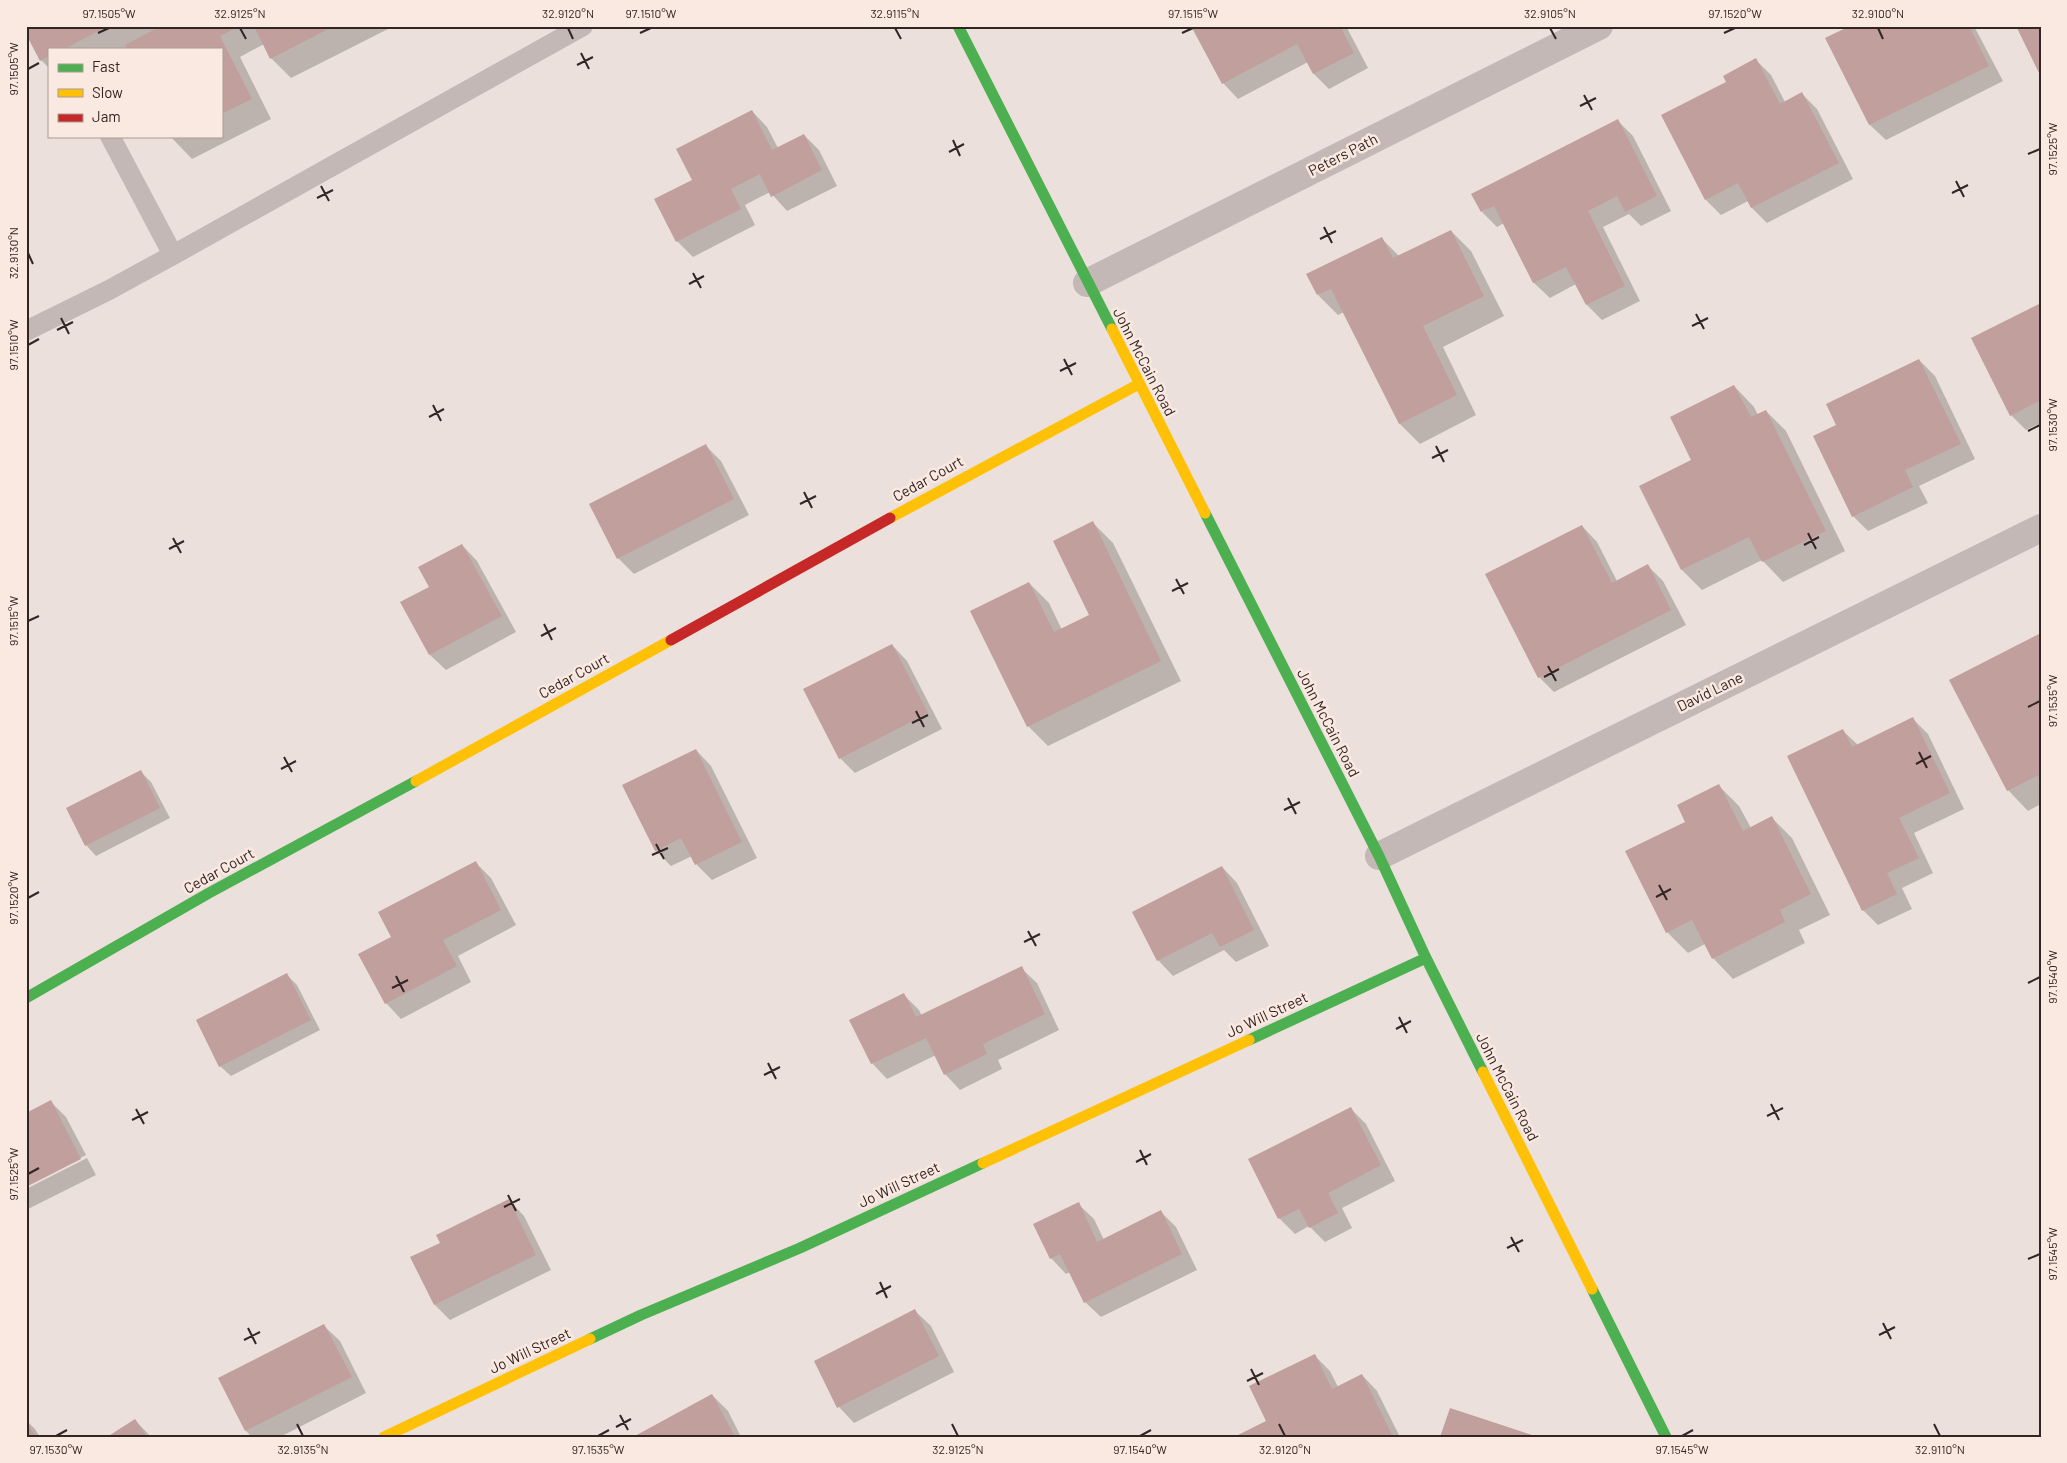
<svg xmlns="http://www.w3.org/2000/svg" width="2067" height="1463" viewBox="0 0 2067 1463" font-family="Barlow,sans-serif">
	<rect width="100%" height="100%" fill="#ebe0db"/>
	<!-- shadow -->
	<path fill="#0003" d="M26,26h368l-103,52 -20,-20 -7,-14 -24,13 31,62 -79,40 -22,-23h51v-87l-94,-2 -4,2h-74v19l-8,-8z
		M1193,26h153l22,42 -39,21 -15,-15 -6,-12 -70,37 -15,-16z
		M1852,26h122l29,55 -117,59 -16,-15 -43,-86z
		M1756,60l15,15 14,27 16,-9 16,16 36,70 -86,44 -15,-15 -4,-7 -27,14 -15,-15 -43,-84 65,-33z
		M752,111l15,16 11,21 26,-13 15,15 18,36 -50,25 -17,-19 -25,13 10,20 -62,32 -16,-16 -21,-42 37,-19z
		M1618,121l15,15 38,75 -30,15 -12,-12 -26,13 37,74 -38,19 -15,-15 -11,-21 -26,14 -16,-15 -30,-60 -7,4 -15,-15z
		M1451,231l20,20 33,65 -61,31 33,68 -56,29 -20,-20 -56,-112 -6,3 -20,-20 63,-57 18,18z
		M2041,304v119l-15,7 -15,-15z
		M1919,360l16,16 40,83 -56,27 9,17 -60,28 -15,-15 -15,-91z
		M1734,386l20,21 4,8 8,-4 20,20 59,120 -62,31 -21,-22 -60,30 -20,-20 -41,-84 52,-26z
		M706,446l15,15 28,54 -115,59 -16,-16z
		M1093,523l20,20 68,138 -133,65 -20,-20 1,-143 20,20 13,27 29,-15z
		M1582,526l15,16 20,39 31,-15 15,15 23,44 -132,67 -15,-15z
		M462,545l15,16 39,71 -70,38 -16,-15 -28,-52 28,-16z
		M2041,634v170l-13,7 -20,-21z
		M892,645l15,16 35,68 -87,44 -15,-15z
		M1913,719l15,15 36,75 -50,24 19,40 -31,15 10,21 -34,16 -15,-15 -20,-179 15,14z
		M696,750l15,16 46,92 -45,22 -16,-16 -4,-8 -21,10 -15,-15 -33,-65z
		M141,772l10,10 19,36 -74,38 -10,-11z
		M1719,786l20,20 12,22 21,-10 20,20 38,77 -31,15 6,13 -72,36 -20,-21 -8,-14 -17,9 -21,-21 -40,-80 60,-29z
		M475,862l16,16 25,47 -58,31 13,26 -70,37 -15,-16 7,-66z
		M1222,867l15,16 32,63 -33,16 -12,-12 -51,26 -15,-16z
		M1021,968l16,15 22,47 -61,30 4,9 -42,21 -15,-16 -9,-19 -49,24 -15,-16 32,-68 15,15 3,6z
		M287,975l10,10 23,45 -89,46 -11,-10z
		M51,1102l15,15 20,38 -60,31z
		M1350,1108l16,16 29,57 -53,27 10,20 -27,14 -16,-16 -14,8 -16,-16 -30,-58z
		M87,1158l9,17 -70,35v-21z
		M509,1200l15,16 27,54 -101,50 -15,-15 -23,-47 29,-15z
		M1078,1204l16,15 10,21 57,-28 15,15 21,43 -96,47 -16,-15 -15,-30 -4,2 -15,-16z
		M915,1311l16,15 23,46 -100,51 -15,-16z
		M324,1326l16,15 26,52 -86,44h-28l-6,-6 -26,-52z
		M1315,1356l15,15 8,16 24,-12 15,16 23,46h-163l31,-16z
		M712,1395l16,16 13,26h-105z
		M26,1420l9,9 5,8h-14z
		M135,1420l16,17h-42z"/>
	<!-- building -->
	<path fill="#c09f9c" d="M26,26h82l-44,23h-15v7l-9,5 -14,-27z
		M161,26h79l-20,10 32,63 -31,15v-65h-94l-2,-4z
		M254,26h80l-64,33z
		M1191,26h149l14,27 -41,21 -16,-30 -75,40z
		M1850,26h119l20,40 -120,59 -44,-87z
		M2016,26h25v51z
		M1756,58l24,46 22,-12 37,71 -88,45 -13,-25 -33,17 -44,-85 65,-33 -3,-6z
		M752,110l20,40 32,-16 18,36 -51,27 -11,-23 -29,15 10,20 -65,33 -22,-43 38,-19 -16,-31z
		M1618,119l39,77 -32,16 -8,-16 -29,15 37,75 -39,19 -20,-38 -33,16 -39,-77 -13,6 -10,-18z
		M1451,230l33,66 -61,30 34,69 -58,29 -68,-135 -14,6 -11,-21 76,-37 11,21z
		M2041,303v97l-31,16 -39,-78z
		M1919,359l42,85 -56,26 8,17 -61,30 -39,-81 23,-11 -10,-21z
		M1734,385l17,32 15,-7 60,121 -64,31 -13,-25 -68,33 -42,-84 52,-26 -21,-43z
		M706,444l28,55 -117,60 -28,-55z
		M1093,521l68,140 -134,66 -57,-116 59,-29 25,50 35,-17 -36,-74z
		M1582,525l30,58 36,-19 23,46 -133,68 -53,-104z
		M462,544l40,72 -73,39 -29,-53 29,-15 -11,-20z
		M2041,633v141l-34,17 -58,-111z
		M892,644l36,69 -89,46 -36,-70z
		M1913,717l37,76 -51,25 20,40 -32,15 10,21 -35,17 -75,-155 56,-27 9,18z
		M696,749l46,93 -47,23 -14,-27 -26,13 -33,-66z
		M141,770l19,38 -75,38 -19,-38z
		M1719,784l24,47 29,-15 39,78 -31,16 5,12 -73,37 -20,-39 -26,13 -41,-82 60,-29 -8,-17z
		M476,861l25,49 -58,30 14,26 -72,38 -27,-50 33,-17 -13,-25z
		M1222,866l32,64 -34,17 -8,-14 -55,28 -25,-49z
		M1022,966l23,48 -62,30 4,10 -43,21 -18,-37 -55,26 -22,-44 55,-27 12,24z
		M287,973l24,47 -92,47 -23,-47z
		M51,1100l30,59 -55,28v-74z
		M1351,1107l30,58 -53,28 10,20 -29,15 -10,-19 -21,10 -30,-60z
		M509,1199l27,56 -102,50 -24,-48 30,-14 -4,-8z
		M1079,1202l18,40 64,-32 21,44 -98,49 -24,-49 -10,5 -17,-35z
		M915,1309l24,47 -102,52 -23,-47z
		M324,1324l28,53 -107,54 -27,-53z
		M1315,1354l17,35 30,-15 31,63h-159l32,-16 -17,-35z
		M712,1394l23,43h-102z
		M1450,1408l85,28v1h-95z
		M135,1419l12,18h-40z
		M26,1421l10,16h-10z"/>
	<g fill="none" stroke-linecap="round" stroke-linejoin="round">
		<!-- lane -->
		<path stroke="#c3b8b5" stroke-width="20" d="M110,136l63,119 410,-229
			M26,331l83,-41 64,-35"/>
		<!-- street -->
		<path stroke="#c3b8b5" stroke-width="28" d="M1087,283l512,-257
			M1379,856l662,-328"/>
		<!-- fast -->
		<path stroke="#4caf50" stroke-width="11" d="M958,26l154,303
			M1205,513l174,343 47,102 57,114
			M26,998l183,-105 207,-112
			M1249,1040l177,-82
			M1592,1289l74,148
			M590,1339l51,-24 159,-67 183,-85"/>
		<!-- slow -->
		<path stroke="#ffc107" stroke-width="11" d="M1112,329l93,184
			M890,518l249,-134
			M416,781l255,-141
			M1483,1072l109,217
			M983,1163l266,-123
			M384,1437l206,-98"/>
		<!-- jam -->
		<path stroke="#c62828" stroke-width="11" d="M671,640l219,-122"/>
	</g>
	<!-- ticks -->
	<path fill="none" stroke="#332524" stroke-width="2" d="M240,28l6,11M568,28l5,11M895,28l6,11M1550,28l6,11M1878,28l5,11M98,33l11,-5M640,33l11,-5M1182,33l11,-5M1724,33l11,-5M581,53l8,16M577,65l16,-8M28,69l11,-6M1584,95l8,15M1580,106l16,-8M953,140l7,16M949,152l15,-8M2028,154l12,-5M1956,181l8,16M321,186l8,15M1952,193l16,-8M317,198l16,-8M1324,227l8,16M1320,239l16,-8M28,253l5,11M693,273l8,15M689,284l15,-8M1696,314l8,15M61,318l8,16M1692,326l16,-8M57,330l16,-8M28,345l11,-6M1064,359l8,16M1060,371l16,-8M433,405l8,16M429,417l15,-8M2028,431l12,-6M1436,446l8,16M1432,458l16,-8M804,492l8,16M800,504l16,-8M1808,533l8,16M173,538l8,15M1804,545l15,-8M169,549l15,-8M1176,579l8,15M1172,591l16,-8M28,621l11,-5M544,624l8,16M541,636l15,-8M1548,666l8,15M1544,677l15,-8M2028,707l12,-6M916,711l8,16M912,723l16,-8M1919,752l8,16M284,757l8,15M1916,764l15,-8M281,769l15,-8M1288,798l8,16M1284,810l16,-8M656,844l8,15M652,855l16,-7M1659,885l8,15M1656,897l15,-8M28,898l11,-6M1028,931l8,15M1024,942l16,-8M396,976l8,16M2028,983l12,-6M392,988l16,-8M1399,1017l8,16M1396,1029l15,-8M768,1063l8,16M764,1075l16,-8M1771,1104l8,16M136,1109l8,15M1767,1116l16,-8M132,1120l16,-8M1140,1150l7,15M1136,1162l15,-8M28,1174l11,-6M508,1195l8,16M504,1207l16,-8M1511,1237l8,15M1507,1248l16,-8M2028,1259l12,-5M880,1282l7,16M876,1294l15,-8M1883,1323l8,16M248,1328l8,16M1879,1335l16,-8M244,1340l16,-8M1251,1369l8,16M1247,1381l16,-8M620,1415l8,15M297,1424l6,12M952,1424l6,12M1279,1424l6,12M1934,1424l6,12M616,1427l15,-8M56,1436l11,-6M598,1436l11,-6M1140,1436l11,-6M1682,1436l11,-6"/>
	<g text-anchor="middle" stroke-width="5" stroke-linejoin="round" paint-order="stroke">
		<!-- street labels -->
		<g font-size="15" fill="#332524" stroke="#fae9e0">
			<text transform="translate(1343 155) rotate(-27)" y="5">Peters Path</text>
			<text transform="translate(1144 362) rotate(63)" y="5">John McCain Road</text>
			<text transform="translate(928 479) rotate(-29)" y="5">Cedar Court</text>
			<text transform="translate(574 676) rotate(-29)" y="5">Cedar Court</text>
			<text transform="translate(1710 692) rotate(-26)" y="5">David Lane</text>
			<text transform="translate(1328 723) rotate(63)" y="5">John McCain Road</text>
			<text transform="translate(219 871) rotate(-29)" y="5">Cedar Court</text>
			<text transform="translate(1267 1015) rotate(-25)" y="5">Jo Will Street</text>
			<text transform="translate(1507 1087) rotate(63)" y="5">John McCain Road</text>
			<text transform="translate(899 1185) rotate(-25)" y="5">Jo Will Street</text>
			<text transform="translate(530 1351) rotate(-25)" y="5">Jo Will Street</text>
		</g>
	</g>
	<!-- border -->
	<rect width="2067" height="1463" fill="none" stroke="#fae9e0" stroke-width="55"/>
	<!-- legend -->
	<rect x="48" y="48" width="175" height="90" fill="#fae9e0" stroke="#aa9b95"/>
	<rect x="58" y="64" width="25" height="8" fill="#4caf50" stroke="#aa9b95"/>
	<text x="92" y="72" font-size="15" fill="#332524">Fast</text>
	<rect x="58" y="89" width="25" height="8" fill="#ffc107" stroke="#aa9b95"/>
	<text x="92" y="98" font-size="15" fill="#332524">Slow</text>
	<rect x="58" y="114" width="25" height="8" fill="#c62828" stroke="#aa9b95"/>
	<text x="92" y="122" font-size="15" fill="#332524">Jam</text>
	<rect x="28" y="28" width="2012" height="1408" fill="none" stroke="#332524" stroke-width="2"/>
	<g font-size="12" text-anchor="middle" fill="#332524">
		<text x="109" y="18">97.1505°W</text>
		<text x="240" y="18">32.9125°N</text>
		<text x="568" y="18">32.9120°N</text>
		<text x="651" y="18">97.1510°W</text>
		<text x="895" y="18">32.9115°N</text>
		<text x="1193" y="18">97.1515°W</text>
		<text x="1550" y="18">32.9105°N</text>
		<text x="1735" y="18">97.1520°W</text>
		<text x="1878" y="18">32.9100°N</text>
		<text transform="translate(14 69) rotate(-90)" y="4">97.1505°W</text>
		<text transform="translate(2053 149) rotate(-90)" y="4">97.1525°W</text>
		<text transform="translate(14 253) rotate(-90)" y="4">32.9130°N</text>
		<text transform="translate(14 345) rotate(-90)" y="4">97.1510°W</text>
		<text transform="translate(2053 425) rotate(-90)" y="4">97.1530°W</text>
		<text transform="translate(14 621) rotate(-90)" y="4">97.1515°W</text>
		<text transform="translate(2053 701) rotate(-90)" y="4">97.1535°W</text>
		<text transform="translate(14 898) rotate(-90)" y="4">97.1520°W</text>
		<text transform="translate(2053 977) rotate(-90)" y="4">97.1540°W</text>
		<text transform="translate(14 1174) rotate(-90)" y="4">97.1525°W</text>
		<text transform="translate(2053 1254) rotate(-90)" y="4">97.1545°W</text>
		<text x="56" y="1454">97.1530°W</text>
		<text x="303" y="1454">32.9135°N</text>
		<text x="598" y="1454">97.1535°W</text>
		<text x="958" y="1454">32.9125°N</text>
		<text x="1140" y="1454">97.1540°W</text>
		<text x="1285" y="1454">32.9120°N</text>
		<text x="1682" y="1454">97.1545°W</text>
		<text x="1940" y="1454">32.9110°N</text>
	</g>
</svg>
